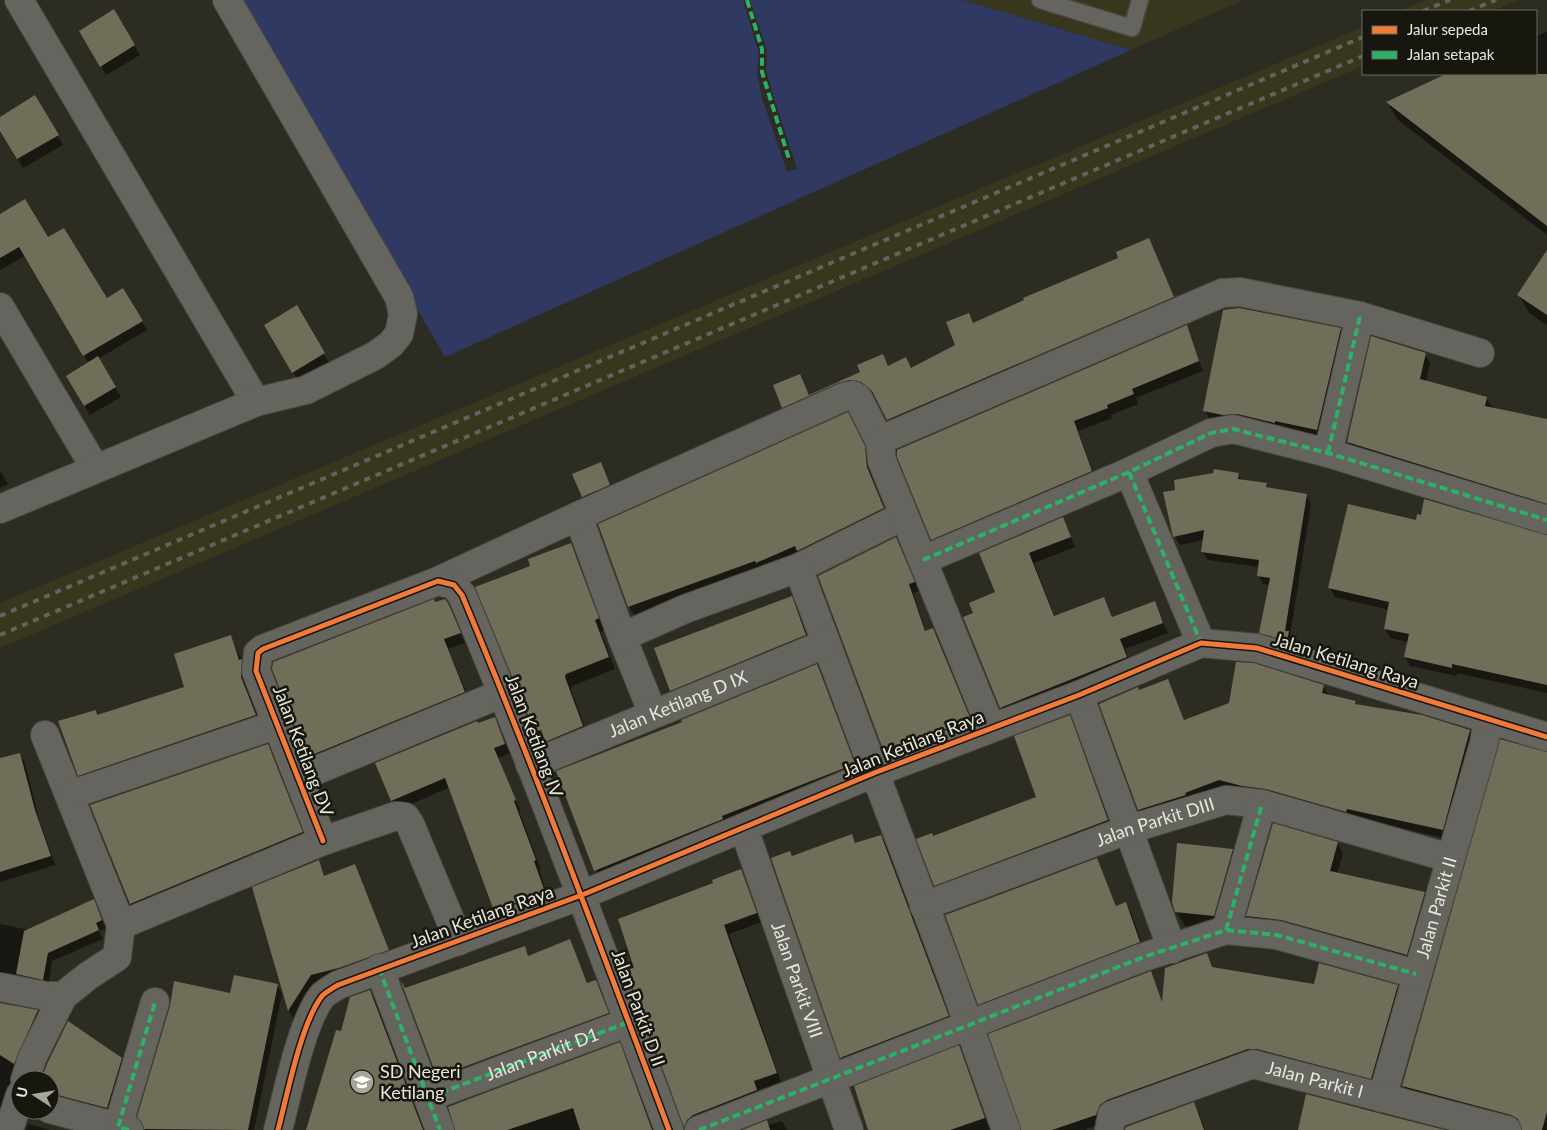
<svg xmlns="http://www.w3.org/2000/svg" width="1547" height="1130" viewBox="0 0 1547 1130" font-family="Lato,sans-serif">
	<rect width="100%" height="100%" fill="#2d2c22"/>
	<!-- built -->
	<path fill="#39361e" d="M963,0h280l-112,50z
		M1426,0h92l-26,11h-93z
		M1363,27v39l-1363,582v-45z"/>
	<!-- green -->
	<path fill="#303962" d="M238,0h505l16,54 -2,18 5,26 25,74 10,-3 -25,-77 -6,-22 1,-19 -17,-51h213l168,50 -686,307z"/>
	<!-- shadow -->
	<path fill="#0007" d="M114,11l26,44 -34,20 -25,-44z
		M1547,32v203l-149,-115 -10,-17 61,-29h87v-38z
		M35,97l28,48 -40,23 -23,-39v-11z
		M0,216l48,23 58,61 17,-10 24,40 -49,29 23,38 -31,18 -22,-39 21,-12 -64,-108 -25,14z
		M1148,240l30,66 -285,122 -16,-30 -10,-8 -79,26 -5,-9 16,-32 11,21 52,-23 21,-17 6,11 22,2 46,-23 11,-32 6,10 146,-66z
		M1547,252v73l-18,-12 -10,-18z
		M296,307l33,56 -30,19 -33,-57z
		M1186,327l17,44 -67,27 2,6 -27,11 1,3 -34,13 18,49 -159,68 -5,-9z
		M1340,329l6,10 -24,100 -112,-19 -5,-10z
		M1425,354l5,9 -4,19 60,16 6,9 55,20v84l-194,-60 -5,-9z
		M853,423l16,34 3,20 17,40 -85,43 -170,55 -5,-9z
		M600,463l14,31 -25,12 -15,-32z
		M0,470l8,14 -8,4z
		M1238,474l4,7 24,3 3,5 37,6 5,9 -21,132 3,5 -2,8 -25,-8 -5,-9 9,-47 -7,-1 -5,-9 1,-8 -51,-7 -6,-8 2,-12 -24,5 -5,-8z
		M1063,519l12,28 -41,16 21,54 49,-19 9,20 41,-15 14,30 -43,16 7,18 -126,50 -42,-99 11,-4 22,-21 -16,-39z
		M1417,522l130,14v157l-90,-20v3l-47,-10 -5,-9 3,-15 -18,-4 -5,-10 4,-18 -54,-13 -5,-9z
		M896,538l23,53 -6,2 13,39 7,-3 5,9 37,90 -85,33 -71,-185z
		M570,544l7,12 27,74 -3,2 14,37 -43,17 -1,4 18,49 -36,14 -6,-11 -4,2 -7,-12 -59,-144 55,-22z
		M791,597l8,14 15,38 -134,55 -9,-14z
		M435,604l15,6 15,33 -17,6 22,52 -157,65 -40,-97z
		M230,636l17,35v18l15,37 -176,60 -7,-11 19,-59 88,-29z
		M817,666l42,108 -258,106 -43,-108 126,-50z
		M1168,680l17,41 138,-35 6,9 26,7 2,3 113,26 5,9 -27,99 -176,-41 -128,21 -44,-115z
		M1069,717l44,113 -173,65 -5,-10 -2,-48 105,-40z
		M494,718l16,35 -12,5 22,52 -1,1 22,59h-2l11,32 -50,18 -50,-133 -52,23 -6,-10 86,-75z
		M1501,741l46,12v377h-13l-126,-35 -5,-9z
		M267,745l8,13 34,87 -171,71 -7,-12 -40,-98z
		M20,755l5,8 14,56 16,46 -55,17v-122z
		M852,836l4,8 25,-8 5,9 67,180 -106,42 -5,-9 -70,-199 20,-1z
		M1337,843l6,10 -6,21 87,19 6,10 -18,61 -159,-38 -5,-10z
		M1232,850l8,14 -18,66 -37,-4 -9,-15z
		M1097,859l20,48 9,-3 5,9 14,38 -161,62 -5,-9z
		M318,861l7,16 30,-12 38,94 -77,25 -22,35 -5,-8 -35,-123z
		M741,871l20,51 -32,12 52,148 -23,8 4,10 -75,30 -59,-159 8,-3 78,-85z
		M93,901l13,28 -7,2 4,8 -51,22 -4,27 -48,-7v-57l29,6z
		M569,941l19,43 8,-2 5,9 12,31 -170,64 -38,-97 119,-41 5,9z
		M1206,955l7,13 102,17 82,1 6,10 -26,92 -114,-30 -178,72h-63l128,-157 13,30z
		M277,985l5,9 -28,136h-109l86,-135z
		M370,991l6,11 48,128h-117l34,-98z
		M0,1003l38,9 4,8 -27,50 -15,58z
		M619,1044l6,10 28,76h-197z
		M959,1047l31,83h-112z
		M121,1058l9,15 -15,49 -65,-26v-16h-7z
		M1194,1103l11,27h-79z
		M782,1121l5,9h-42l23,-5z
		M28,1124l24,6h-26z"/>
	<!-- building -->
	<path fill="#706d58" d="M114,9l21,36 -35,22 -21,-36z
		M1446,74h101v152l-161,-124z
		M35,95l24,40 -42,24 -17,-28v-14z
		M25,199l23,38 16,-9 43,70 16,-10 20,33 -60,35 -64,-109 -19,11v-44z
		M1149,238l25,59 -287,123 -15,-29 -11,-9 -11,-2 -12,3 -56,25 -9,-23 27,-11 9,21 51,-23 -3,-7 26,-11 5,12 18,-9 5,11 44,-23 -9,-23 23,-9 4,10 51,-23 -1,-2 95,-40 -2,-6z
		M1547,250v65l-30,-20z
		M297,305l28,48 -33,20 -28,-48z
		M1239,308l102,20 -24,102 -42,-9v2l-38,-9 -14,1 -20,-4 20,-101z
		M1187,325l12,36 -67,28 2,5 -27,11 1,3 -34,13 18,50 -161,69 -34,-83v-7z
		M1371,336l55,17 -6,26 67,18 -2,9 62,13v85l-200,-62z
		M98,356l18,31 -32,19 -18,-30z
		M848,412l17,34 2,21 17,41 -87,43 -2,-5 -39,17 -1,-2 -127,46 -30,-83z
		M601,462l9,23 -28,12 -10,-23z
		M1214,469l25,4 -1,6 29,4 -1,4 41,7 -22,137h4l-2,10 -28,-8 11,-55 -13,-2 2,-16 -58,-8 3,-22 -31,7 -10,-45 12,-2 -1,-10 39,-7z
		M1424,499l123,36v150l-95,-21v4l-48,-11 5,-23 -25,-5 5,-27 -61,-14 20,-84 68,16 1,-6 4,1z
		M1063,517l8,20 -42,16 25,63 50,-19 8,20 43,-16 8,22 -43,16 7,18 -127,51 -37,-91 10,-4 -4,-10 26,-11 -16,-39z
		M896,537l19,45 -6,2 16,47 8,-3 38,92 -87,32 -66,-176z
		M571,543l28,75 -4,2 14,37 -43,17 -1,3 18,49 -38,16 -4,-12 -6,2 -60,-145 55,-21 -2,-7z
		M792,596l14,39 -136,56 -16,-43z
		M434,599l1,3 10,-3 3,4 13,30 -17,6 21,53 -158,65 -35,-88 1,-7z
		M231,635l8,25 3,-1 -1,18 15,38 -178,61 -20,-55 38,-11 1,5 87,-28 -10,-33z
		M1236,662l18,1 70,22 -2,8 34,8 -1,3 67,11 48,15 -27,100 -96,-21 -1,3 -80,-23 -24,-3 -23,-6 -34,13 1,2 -48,15 -39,-106 39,-17 1,3 29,-11 16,41 45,-17z
		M817,664l38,100 -133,52 1,3 -129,52 -38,-100 126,-49 -1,-2z
		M1070,715l38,105 -174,66 -18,-47 16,-6 1,3 103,-39 -22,-61z
		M495,717l10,27 -11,4 22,52 -2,1 22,59 -2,1 11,31 -51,19 -49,-133 -54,23 -16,-38 102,-42 1,2z
		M1500,739l47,13v360l-5,18h-20l-4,-11 -7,-4 -109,-29z
		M268,744l35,88 -173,72 -40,-99z
		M20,753l15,57 16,46 -51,16v-114z
		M1273,823l65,19 -8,29 95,21 -18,63 -126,-35 -35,-4z
		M852,834l3,9 26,-8 68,181 -109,42 -69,-200 19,-7 2,5z
		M1177,843l56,6 -19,67 -39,-4 -3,-10z
		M1097,858l19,48 10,-4 14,40 -162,63 -33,-90z
		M319,860l5,16 31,-12 34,86 -50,18 -28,7 -23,36 -36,-124z
		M741,869l16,44 -33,12 53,148 -23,8 3,9 -64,25 -6,5 -3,7 -58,-157 8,-2 -16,-49 95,-36 -1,-3z
		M94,899l8,21 -6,3 3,7 -51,23 -5,27 -27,-6 8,-43z
		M570,939l17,44 9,-3 13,33 -172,64 -37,-98 5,9 120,-42 3,10z
		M1207,953l5,14 102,17 5,-21 79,22 -27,94 -114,-30h-9l-141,51 -7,5 -4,10 -44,15h-31l-33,-96 163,-63 11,31 3,-34z
		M234,975l44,9 -30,146 -104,-1 -7,-12 33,-111 4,-25 56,12z
		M370,990l53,140h-117l30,-100 5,1 9,-34z
		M0,1003l38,7 -24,54 -14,-9z
		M68,1021l54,37 -15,50 -46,-12 -11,-8v-8h-9l6,-16z
		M620,1042l32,88h-72l-7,-22 -66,22h-52l-7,-23z
		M959,1045l26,73 -35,12h-82l-14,-44z
		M1306,1094l72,19 67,17h-147z
		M1194,1102l10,28h-79l1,-3z
		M767,1120l3,10h-28z"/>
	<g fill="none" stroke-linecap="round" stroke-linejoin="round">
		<!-- lane casing -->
		<g stroke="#4a4940" stroke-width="19">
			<path id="lane" d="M1040,0l92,28 8,-28"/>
		</g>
		<!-- street casing -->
		<g stroke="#4a4940" stroke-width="30">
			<g id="street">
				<path d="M19,0l237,402"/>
				<path d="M0,307l95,161"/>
				<path d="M1328,453l32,-137"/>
				<path d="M1129,472l72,171"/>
				<path d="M0,509l256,-107 50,-12 70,-35 15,-11 8,-10 4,-20 -4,-17 -172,-297"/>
				<path d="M578,516l44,121 31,77"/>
				<path d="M923,560l206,-88 82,-39 22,-4 95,24 219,67"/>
				<path d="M798,568l105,-52"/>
				<path d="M438,581l140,-65 266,-119 9,-2 5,3 22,44"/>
				<path d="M622,637l63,-28 113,-41 155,413 53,149"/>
				<path d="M1079,695l93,254"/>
				<path d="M991,728l-109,-267 -2,-19 5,-4 337,-145 18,-1 120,24 120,37"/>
				<path d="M45,735l76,190"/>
				<path id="s1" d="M530,765l295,-121"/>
				<path d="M300,777l203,-84"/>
				<path d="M70,795l208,-71"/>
				<path id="s2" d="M744,829l105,301"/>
				<path d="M323,841l-67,-170 2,-18 5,-4 175,-68 16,4 8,10c74,177 140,356 207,535"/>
				<path id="s3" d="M924,906l203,-76 99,-30 36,4 188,54"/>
				<path d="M1226,930l36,-126"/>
				<path d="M379,968l61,162"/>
				<path d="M0,987l46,9h17l25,-20 29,-19 4,-32 202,-84 73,-25 9,1 5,7 49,117"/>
				<path d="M25,1080l7,-22 31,-62"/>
				<path id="s4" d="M429,1097l200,-75"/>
				<path id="s5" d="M1382,1098l102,-355 4,-24"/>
				<path d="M50,1109l79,21"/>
				<path d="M118,1127l37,-125"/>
				<path d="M9,1130l11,-35"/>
				<path d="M278,1130c9,-34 23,-107 44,-134 4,-4 11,-8 16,-11l244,-90 292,-122 205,-78 122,-52 56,5 290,89"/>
				<path d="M699,1130l442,-172 85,-28 51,5 139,39"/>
				<path id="s6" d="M1109,1130l3,-15 141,-51 254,66"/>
			</g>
		</g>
		<!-- lane -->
		<use href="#lane" stroke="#65645f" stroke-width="16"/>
		<!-- street -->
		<use href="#street" stroke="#65645f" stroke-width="28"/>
		<!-- rail -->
		<path stroke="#63625c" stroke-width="4" stroke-dasharray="6 6" stroke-linecap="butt" d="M1423,11l27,-11
			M1469,11l27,-11
			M0,616l1363,-579
			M0,635l1363,-579"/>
		<!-- quiet -->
		<path stroke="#2db169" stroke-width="4" stroke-dasharray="8 4" stroke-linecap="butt" d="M747,0l15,49v23l27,87
			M1328,453l32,-137
			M1129,472l72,171
			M923,560l206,-88 82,-39 22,-4 95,24 219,67
			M1226,930l36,-126
			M379,968l61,162
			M429,1097l200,-75
			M129,1130l-11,-3 37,-125
			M699,1130l442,-172 85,-28 51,5 139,39"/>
		<!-- cycleway casing -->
		<g stroke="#18170f" stroke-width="8">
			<path id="cycleway" d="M323,841l-67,-170 2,-18 5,-4 175,-68 16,4 8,10c74,177 140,356 207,535
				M278,1130c9,-34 23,-107 44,-134 4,-4 11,-8 16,-11l244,-90 292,-122 205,-78 122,-52 56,5 290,89"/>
		</g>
		<!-- cycleway -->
		<use href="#cycleway" stroke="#f17a3a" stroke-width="5"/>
	</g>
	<!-- icons -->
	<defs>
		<g id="school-disc" transform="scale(1.25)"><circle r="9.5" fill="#a7a69a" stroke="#18170f"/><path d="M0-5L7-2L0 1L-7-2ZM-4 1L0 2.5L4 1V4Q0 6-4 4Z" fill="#fff"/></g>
	</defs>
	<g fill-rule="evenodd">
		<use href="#school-disc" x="362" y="1082"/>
	</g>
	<g text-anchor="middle" stroke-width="5" stroke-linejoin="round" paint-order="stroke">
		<!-- street labels -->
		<g font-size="18" fill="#e8e7db" stroke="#18170f">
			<text transform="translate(1346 661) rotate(17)" y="6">Jalan Ketilang Raya</text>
			<text dy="6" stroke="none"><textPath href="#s1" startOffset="160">Jalan Ketilang D IX</textPath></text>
			<text transform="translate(534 736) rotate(69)" y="6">Jalan Ketilang IV</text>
			<text transform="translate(913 744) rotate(-22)" y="6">Jalan Ketilang Raya</text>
			<text transform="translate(303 751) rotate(69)" y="6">Jalan Ketilang DV</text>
			<text dy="6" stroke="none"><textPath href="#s3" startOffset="246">Jalan Parkit DIII</textPath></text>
			<text dy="6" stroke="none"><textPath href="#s5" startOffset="198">Jalan Parkit II</textPath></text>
			<text transform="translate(482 917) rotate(-20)" y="6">Jalan Ketilang Raya</text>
			<text dy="6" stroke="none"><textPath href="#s2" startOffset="160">Jalan Parkit VIII</textPath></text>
			<text transform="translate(638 1008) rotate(70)" y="6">Jalan Parkit D II</text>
			<text dy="6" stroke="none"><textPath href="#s4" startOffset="121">Jalan Parkit D1</textPath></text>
			<text dy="6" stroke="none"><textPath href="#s6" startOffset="229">Jalan Parkit I</textPath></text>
		</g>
		<!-- poi labels -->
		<g font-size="18" fill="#e8e7db" stroke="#18170f" text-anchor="start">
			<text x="380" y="1078">SD Negeri<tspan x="380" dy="21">Ketilang</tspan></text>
		</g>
	</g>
	<!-- legend -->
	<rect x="1362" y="10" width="175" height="65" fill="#18170f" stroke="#6b6a61"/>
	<rect x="1372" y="26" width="25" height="8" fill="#f17a3a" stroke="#6b6a61"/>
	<text x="1407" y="35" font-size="15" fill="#e8e7db">Jalur sepeda</text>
	<rect x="1372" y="51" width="25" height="8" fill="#2db169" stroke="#6b6a61"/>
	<text x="1407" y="60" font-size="15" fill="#e8e7db">Jalan setapak</text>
	<!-- north arrow -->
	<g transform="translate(35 1095) rotate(282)"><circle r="24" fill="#18170f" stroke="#6b6a61"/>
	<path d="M0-4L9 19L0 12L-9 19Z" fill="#a7a69a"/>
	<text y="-8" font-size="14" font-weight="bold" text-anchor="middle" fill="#e8e7db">U</text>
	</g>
</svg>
